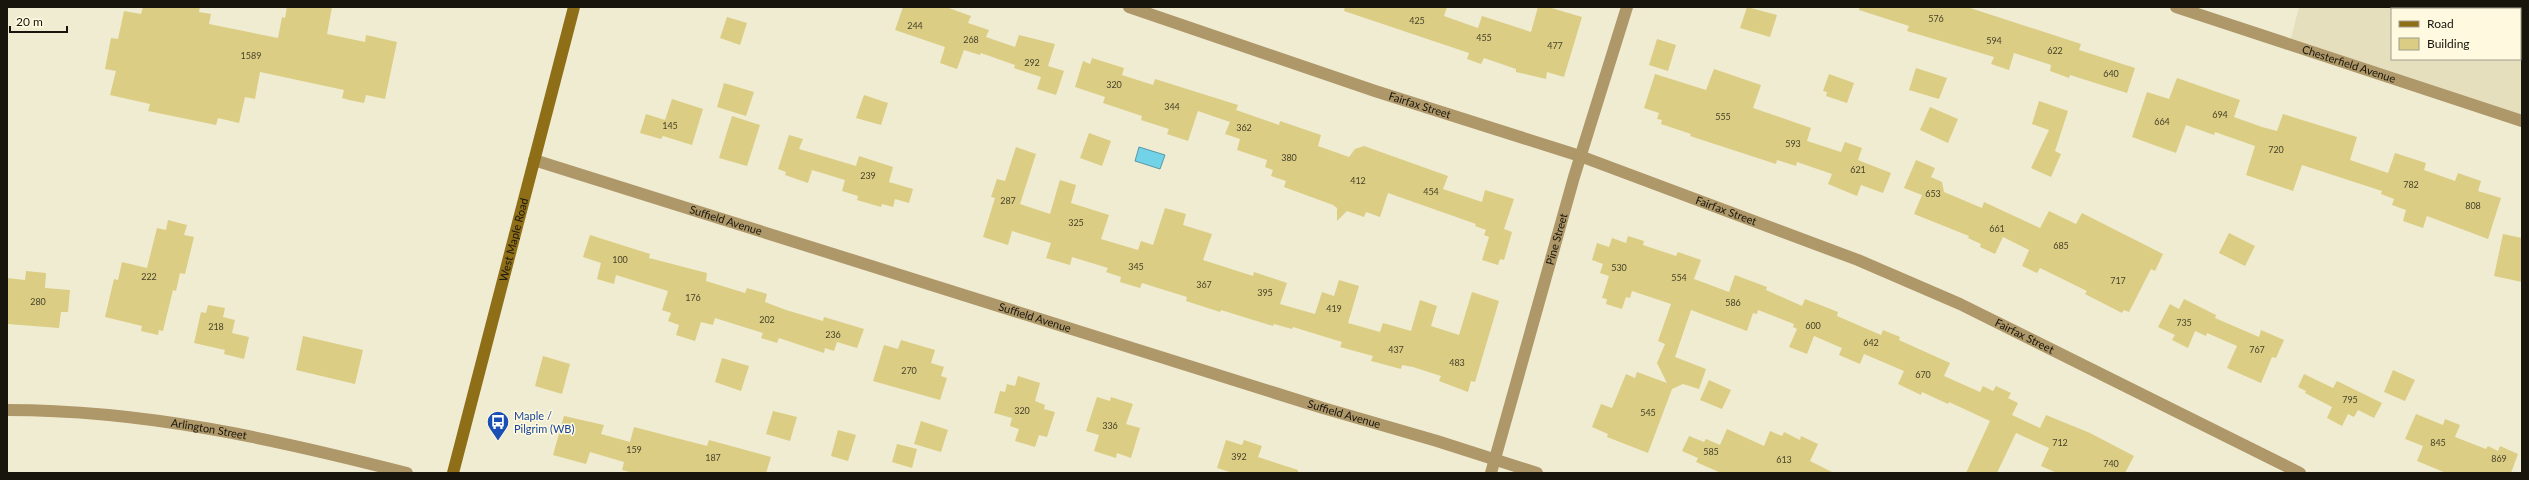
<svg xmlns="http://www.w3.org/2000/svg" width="2529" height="480" viewBox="0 0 2529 480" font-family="Lato,sans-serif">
	<rect width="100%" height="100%" fill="#f0ecd2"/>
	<!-- built -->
	<path fill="#e5dfbe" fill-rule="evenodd" d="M2299,7h223v113l-232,-78zM2392,9h128v50h-128z"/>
	<!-- water -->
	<path fill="#72d2e8" stroke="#5799a6" d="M1139,147l26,8 -5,14 -25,-8z"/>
	<!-- building -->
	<path fill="#dbcd83" d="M143,7h57l-1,5 12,2 -2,10 69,14 4,-21 3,1 2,-11h45l-5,27 38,8 1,-7 31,7 -12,57 -19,-4 -2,8 -15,-3 -7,-2 2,-8 -84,-18 -5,27 -10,-2 -6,26 -21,-5 -2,7 -68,-14 2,-7 -40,-9 6,-24 -11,-2 6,-31 7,1 6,-28 17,3z
		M903,7h43l25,9 -3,7 21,7 -3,7 29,10 4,-12 36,9 -7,22 16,5 -8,24 -19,-6 4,-12 -27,-9 1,-3 -34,-12 -1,2 -16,-5 -7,19 -17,-6 5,-16 -50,-17z
		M1345,7h102l-3,9 34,12 4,-12 49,16 7,-25h10l34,10 -18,60 -17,-5 -1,7 -30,-7v-3l-32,-11 -3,6 -14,-5 2,-6 -125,-42z
		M1747,7l30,8 -7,22 -30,-9z
		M1859,7h108l114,37 -2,6 56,18 -8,25 -57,-18 -1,3 -19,-7 1,-6 -37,-12 -5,17 -18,-6 3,-7 -87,-26 2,-5 -50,-16z
		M727,17l20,6 -7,22 -20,-7z
		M1657,39l19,6 -8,26 -19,-6z
		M1092,58l32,10 -2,7 31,10 2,-6 83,26 -2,5 43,15 1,-4 41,14 -3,11 31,11 6,-8 9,-3 84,30 -5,13 39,13 3,-12 29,9 -10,30 8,3 -8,28 -4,-1 -2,6 -16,-5 7,-23 -5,-2 2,-5 -11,-4 1,-2 -88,-31 -8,24 -14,-5 -2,5 -17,-6 -10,10v-13l-4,-3 -49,-18 2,-6 -15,-5 2,-6 -8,-3 2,-7 -30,-10 3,-11 -15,-5 5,-12 -32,-11 -10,30 -21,-7 2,-5 -28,-9 1,-4 -39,-13 2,-6 -30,-10 8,-26 7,3z
		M1916,68l31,10 -8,21 -30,-9z
		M1714,69l47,16 -8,23 58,20 -4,13 34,11 4,-10 17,6 -4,12 33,13 -8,20 -22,-8 -4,11 -29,-12 4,-10 -35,-12 -1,4 -19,-6 -1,4 -86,-28 1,-2 -30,-10 1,-4 -5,-1 2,-6 -15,-5 11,-34 51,16z
		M1829,74l25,9 -7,20 -21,-7 1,-4 -4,-1z
		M2177,78l63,22 -6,17 28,10 15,4 6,-17 74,23 -7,23 38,13 7,-20 31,10 -2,7 31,11 3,-8 23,8 -3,10 23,7 -13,41 -61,-23 -4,12 -20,-7 3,-11 -14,-5 2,-6 -13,-5 1,-3 -80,-26 -9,26 -47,-16 9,-29 -40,-14 -1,3 -28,-10 -10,28 -44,-16 15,-45 22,7z
		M724,83l30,9 -8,24 -29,-9z
		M864,95l24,8 -7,22 -25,-7z
		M672,99l31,10 -11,36 -29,-9 -2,3 -21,-6 6,-19 19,6z
		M2039,101l29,10 -13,40 6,3 -10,23 -20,-9 18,-38 -17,-6z
		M1930,107l28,12 -10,24 -28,-13z
		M732,116l28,9 -13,41 -28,-8z
		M1089,133l22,8 -9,25 -22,-8z
		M789,135l14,4 -4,10 57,17 3,-10 34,11 -4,15 24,7 -4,14 -14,-4 -2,8 -11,-3 -1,3 -24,-7 1,-4 -16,-5 3,-11 -33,-10 -4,13 -23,-8 1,-3 -8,-3z
		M1016,147l20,7 -16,50 30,10 10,-34 16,5 -5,18 38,12 -8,24 37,11 3,-9 12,4 12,-37 21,6 -3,11 29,9 -9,26 50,16 1,-4 33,11 -7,21 35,10 7,-22 12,4 5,-16 20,6 -11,37 32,9 3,-9 28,8 9,-31 17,6 -6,20 28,9 13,-43 27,9 -24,81 -4,-1 -3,11 -29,-11 2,-5 -28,-9 -11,-2 -1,4 -30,-8 2,-5 -33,-9 2,-5 -49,-15 -1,2 -18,-5 -1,2 -52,-16 -1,2 -34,-11 1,-4 -45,-14 -2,5 -20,-6 1,-5 -15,-5 2,-4 -36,-11 -2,8 -24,-7 5,-15 -39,-12 -4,14 -25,-8 12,-39 -4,-1 6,-18 8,2z
		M1916,160l19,8 -4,9 11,5 2,10 38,16 2,-6 56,26 9,-17 27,13 6,-11 81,41 -8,17 -4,-2 -22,43 -5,-2 -2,3 -37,-19 2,-3 -47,-23 -3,5 -15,-7 7,-16 -26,-13 -8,17 -15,-7 1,-3 -13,-6 1,-2 -55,-22 8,-19 -18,-7z
		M168,220l19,5 -3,10 10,2 -9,37 -5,-1 -4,18 -3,-1 -10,41 -4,-1 -1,5 -17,-4 1,-5 -37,-9 9,-38 4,1 4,-18 25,6 10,-40 9,2z
		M2229,233l26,13 -10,20 -26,-13z
		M2503,234l19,4v44l-28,-6z
		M590,235l60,19 -1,4 58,15 -1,8 39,12 2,-5 20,6 -2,8 21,8 37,11 1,-4 40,12 -7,19 -20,-6 -3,9 -9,-3 -1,5 -45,-15 -2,5 -16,-5 2,-5 -48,-15 -2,7 -12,-3 -6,19 -19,-6 3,-10 -11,-4 3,-8 -9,-3 6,-19 -52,-16 -2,9 -17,-5 4,-16 -18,-6z
		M1628,236l16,5 -1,4 33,11 2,-4 23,8 -7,19 35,13 6,-17 32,12 -1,3 36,16 3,-7 33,13 -1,4 44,19 2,-5 17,7 -1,3 51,23 -6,13 36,16 3,-6 10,5 3,-5 15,7 -3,5 10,5 -6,12 28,13 6,-13 44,18 44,23 -9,17h-68l-16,-7 8,-18 -33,-15 -19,40h-31l24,-52 -41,-19 -1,2 -26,-12 -1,3 -23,-11 6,-13 -40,-17 -4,10 -21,-9 3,-7 -28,-12 -7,18 -18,-7 8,-18 -4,-2 1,-3 -36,-14 -1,4 -4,-1 -6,18 -56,-21 -16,47 31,12 -7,20 -16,-5 -11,5 -24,64 -41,-16 1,-3 -16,-7 9,-23 11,4 14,-34 9,4 2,-6 30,11 -10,-20 8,-19 -7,-3 13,-37 -39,-13 -2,7 -4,-1 -4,12 -16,-5 1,-5 -5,-1 7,-22 -9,-3 3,-9 -11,-4 5,-17 12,4 3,-9 14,5z
		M26,271l20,2 -1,15 25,2 -2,22h-7l-2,16 -51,-4 -1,-46 18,2z
		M2184,299l32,16 -1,3 44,19 2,-7 23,10 -8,18 -4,-1 -11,26 -34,-15 10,-22 -30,-13 -1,3 -11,-5 -7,17 -16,-8 3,-5 -17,-8 12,-23 9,5z
		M208,305l17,3 -2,9 12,3 -3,13 17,4 -5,22 -20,-5 1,-4 -31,-7 7,-31 5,1z
		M303,336l60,14 -8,34 -59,-14z
		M901,340l34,10 -4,13 13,4 -3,9 6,2 -7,22 -67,-19 11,-36 14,4z
		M543,356l27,8 -8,30 -27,-8z
		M722,358l27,8 -8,25 -26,-9z
		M2393,370l22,10 -10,21 -21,-9z
		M2304,374l29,14 4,-7 45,22 -8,15 -16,-8 -4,7 -6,-3 -6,12 -15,-8 5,-11 -27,-14 1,-2 -8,-4z
		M1018,376l22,7 -5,18 10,4 -1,4 11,3 -8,25 -8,-2 -4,12 -20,-6 4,-12 -9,-3 2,-8 -18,-5 6,-22 5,1 2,-8 8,2z
		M1709,380l22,10 -9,19 -22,-9z
		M1097,397l13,4 1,-4 22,7 -7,20 14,4 -9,30 -14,-5 -1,5 -22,-7 5,-16 -13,-4z
		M773,411l24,6 -7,24 -24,-7z
		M2416,414l27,11 2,-6 15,6 -5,12 31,12 2,-3 10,5 2,-5 18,8 -7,19h-65l-29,-12 6,-15 -18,-7z
		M564,416l40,9 -3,9 29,8 4,-15 73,19 2,-6 62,17 -5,16h-132l-12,-3 2,-8 -34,-10 -4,12 -33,-9z
		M921,421l27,9 -7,22 -27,-8z
		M1727,429l37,17 6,-15 12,5 2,-4 16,8 1,-4 17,8 -8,17 24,12h-113l-25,-11 2,-4 -16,-7 7,-15 15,6 2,-3 14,6z
		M838,430l18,5 -8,26 -17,-5z
		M1226,440l16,5 2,-5 18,6 -4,11 40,13v3h-65l-16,-5z
		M897,444l20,5 -5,19 -20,-6z"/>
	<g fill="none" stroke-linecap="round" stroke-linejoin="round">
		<!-- street -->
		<g stroke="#ae9768" stroke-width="12">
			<path id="s1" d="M1129,7l246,84 205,65 278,104 102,44 340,169"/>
			<path id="s2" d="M2176,7l346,114"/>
			<path id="s3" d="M534,160l789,248 114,33 100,32"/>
			<path id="s4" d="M7,410c139,0 267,29 400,63"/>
			<path id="s5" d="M1491,473l83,-296 53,-170"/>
		</g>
		<!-- secondary -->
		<path stroke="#8f6e18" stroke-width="12" id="s6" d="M453,473l121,-466"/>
	</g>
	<!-- icons -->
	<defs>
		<g id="bus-pin" transform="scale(1.15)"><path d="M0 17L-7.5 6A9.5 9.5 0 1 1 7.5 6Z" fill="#1a4fb4" stroke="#fef9df"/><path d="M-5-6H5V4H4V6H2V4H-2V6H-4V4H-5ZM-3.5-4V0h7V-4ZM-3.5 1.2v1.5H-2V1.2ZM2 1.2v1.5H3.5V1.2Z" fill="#fff"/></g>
	</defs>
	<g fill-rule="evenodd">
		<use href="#bus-pin" x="498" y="422"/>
	</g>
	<g text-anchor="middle" stroke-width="3" stroke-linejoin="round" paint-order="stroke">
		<!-- number labels -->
		<g font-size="9" fill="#48432a">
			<text x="1936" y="22">576</text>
			<text x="1417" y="24">425</text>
			<text x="915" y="29">244</text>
			<text x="1484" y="41">455</text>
			<text x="971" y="43">268</text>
			<text x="1994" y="44">594</text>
			<text x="1555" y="49">477</text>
			<text x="2055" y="54">622</text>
			<text x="251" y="59">1589</text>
			<text x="1032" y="66">292</text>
			<text x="2111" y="77">640</text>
			<text x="1114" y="88">320</text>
			<text x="1172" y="110">344</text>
			<text x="2220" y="118">694</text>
			<text x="1723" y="120">555</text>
			<text x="2162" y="125">664</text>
			<text x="670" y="129">145</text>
			<text x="1244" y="131">362</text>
			<text x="1793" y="147">593</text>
			<text x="2276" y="153">720</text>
			<text x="1289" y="161">380</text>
			<text x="1858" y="173">621</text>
			<text x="868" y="179">239</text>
			<text x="1358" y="184">412</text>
			<text x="2411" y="188">782</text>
			<text x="1431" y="195">454</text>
			<text x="1933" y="197">653</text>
			<text x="1008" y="204">287</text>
			<text x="2473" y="209">808</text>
			<text x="1076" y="226">325</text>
			<text x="1997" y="232">661</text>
			<text x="2061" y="249">685</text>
			<text x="620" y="263">100</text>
			<text x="1136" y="270">345</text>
			<text x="1619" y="271">530</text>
			<text x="149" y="280">222</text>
			<text x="1679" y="281">554</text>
			<text x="2118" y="284">717</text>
			<text x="1204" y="288">367</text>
			<text x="1265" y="296">395</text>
			<text x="693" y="301">176</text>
			<text x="38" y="305">280</text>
			<text x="1733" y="306">586</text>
			<text x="1334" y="312">419</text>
			<text x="767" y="323">202</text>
			<text x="2184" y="326">735</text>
			<text x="1813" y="329">600</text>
			<text x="216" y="330">218</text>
			<text x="833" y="338">236</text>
			<text x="1871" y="346">642</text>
			<text x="1396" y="353">437</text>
			<text x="2257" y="353">767</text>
			<text x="1457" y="366">483</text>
			<text x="909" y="374">270</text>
			<text x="1923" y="378">670</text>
			<text x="2350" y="403">795</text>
			<text x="1022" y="414">320</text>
			<text x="1648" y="416">545</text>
			<text x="1110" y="429">336</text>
			<text x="2060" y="446">712</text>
			<text x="2438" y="446">845</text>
			<text x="634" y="453">159</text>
			<text x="1711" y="455">585</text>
			<text x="1239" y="460">392</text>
			<text x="713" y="461">187</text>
			<text x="2499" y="462">869</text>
			<text x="1784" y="463">613</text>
			<text x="2111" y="467">740</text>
		</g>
		<!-- street labels -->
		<g font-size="11" fill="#17150c" stroke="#fef9df">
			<text dy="4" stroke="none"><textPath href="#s2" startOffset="182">Chesterfield Avenue</textPath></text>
			<text dy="4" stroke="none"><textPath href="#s1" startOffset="307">Fairfax Street</textPath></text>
			<text dy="4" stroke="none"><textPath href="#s1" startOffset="631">Fairfax Street</textPath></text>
			<text dy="4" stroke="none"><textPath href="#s3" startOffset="201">Suffield Avenue</textPath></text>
			<text dy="4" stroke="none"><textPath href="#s5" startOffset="243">Pine Street</textPath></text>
			<text dy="4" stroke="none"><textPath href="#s6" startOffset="241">West Maple Road</textPath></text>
			<text dy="4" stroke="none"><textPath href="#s3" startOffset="525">Suffield Avenue</textPath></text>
			<text dy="4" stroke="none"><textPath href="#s1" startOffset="955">Fairfax Street</textPath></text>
			<text dy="4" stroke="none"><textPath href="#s3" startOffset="849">Suffield Avenue</textPath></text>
			<text dy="4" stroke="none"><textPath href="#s4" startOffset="203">Arlington Street</textPath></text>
		</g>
		<!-- transit labels -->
		<g font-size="11" fill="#164399" stroke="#fef9df" text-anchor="start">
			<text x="514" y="420">Maple /<tspan x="514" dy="13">Pilgrim (WB)</tspan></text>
		</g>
	</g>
	<!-- border -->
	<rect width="2529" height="480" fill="none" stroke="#17150c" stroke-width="16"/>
	<!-- legend -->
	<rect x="2391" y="8" width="130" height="52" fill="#fef9df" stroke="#a29e8b"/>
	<rect x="2399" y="21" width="20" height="6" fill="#8f6e18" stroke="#a29e8b"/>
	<text x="2427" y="28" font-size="12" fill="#17150c">Road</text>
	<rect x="2399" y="38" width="20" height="12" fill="#dbcd83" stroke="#a29e8b"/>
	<text x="2427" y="48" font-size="12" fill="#17150c">Building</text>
	<!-- scale -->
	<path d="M10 26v6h57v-6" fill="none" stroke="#17150c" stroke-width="2"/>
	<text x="16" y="26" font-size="12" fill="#17150c" stroke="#fef9df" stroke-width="3" paint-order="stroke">20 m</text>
</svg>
